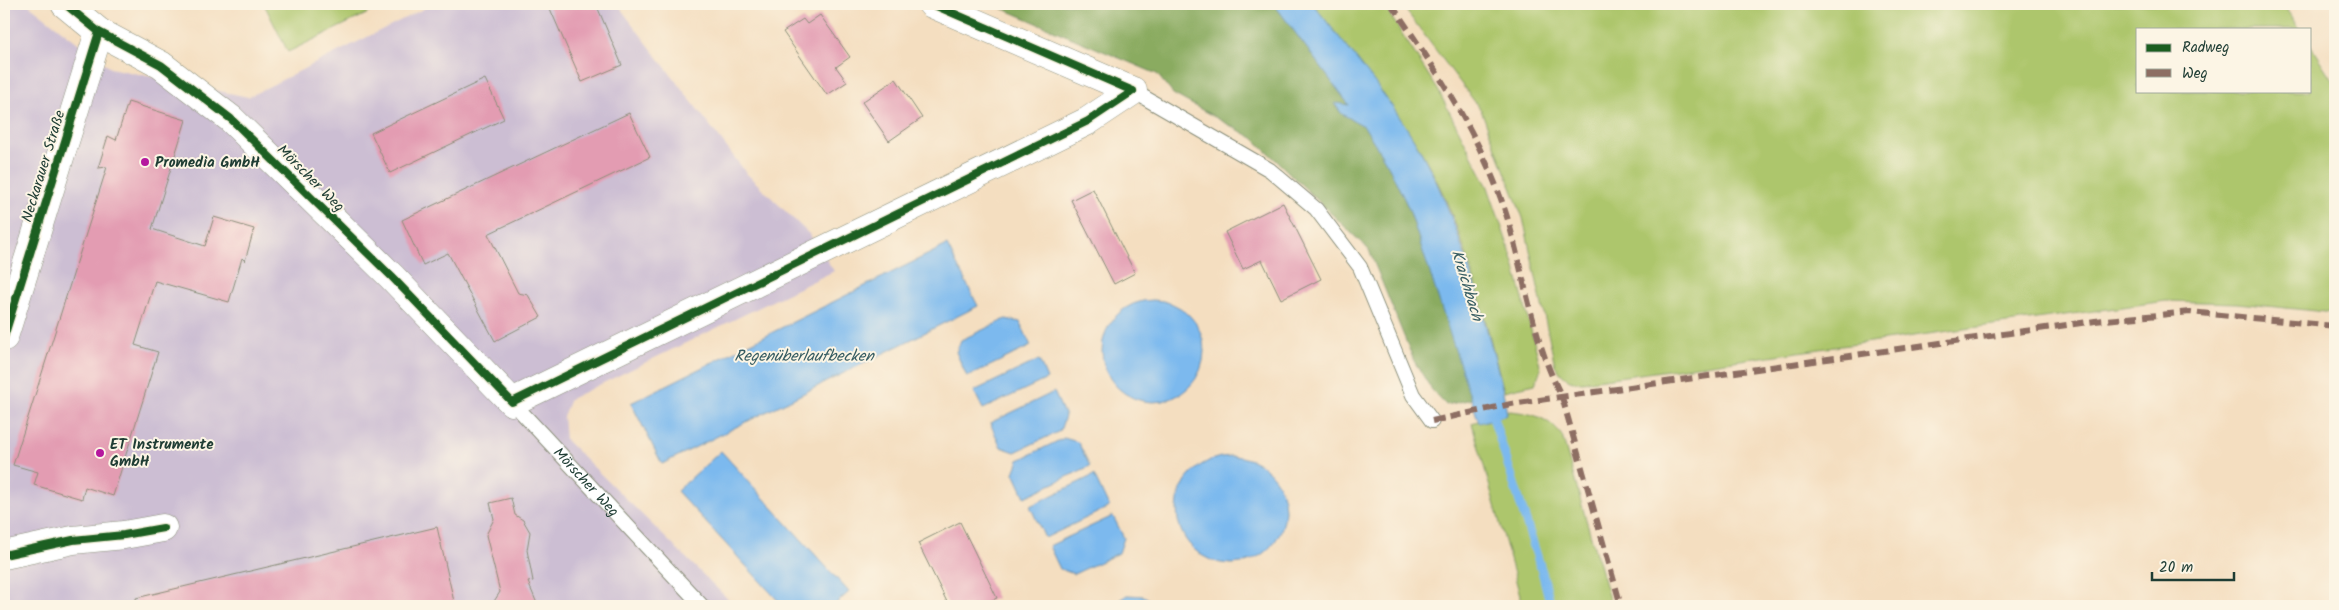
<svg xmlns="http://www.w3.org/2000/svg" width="2339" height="610" viewBox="0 0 2339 610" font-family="Kalam,sans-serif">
	<rect width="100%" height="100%" fill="#fcf5e5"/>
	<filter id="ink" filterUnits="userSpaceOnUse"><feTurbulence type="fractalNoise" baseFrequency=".02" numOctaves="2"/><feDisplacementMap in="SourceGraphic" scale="10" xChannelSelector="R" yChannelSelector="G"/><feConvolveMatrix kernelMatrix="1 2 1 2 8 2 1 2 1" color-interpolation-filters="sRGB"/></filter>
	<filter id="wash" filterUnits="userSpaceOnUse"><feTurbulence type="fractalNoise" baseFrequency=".0096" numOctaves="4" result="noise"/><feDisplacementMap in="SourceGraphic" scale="20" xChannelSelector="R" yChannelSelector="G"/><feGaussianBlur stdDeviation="1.12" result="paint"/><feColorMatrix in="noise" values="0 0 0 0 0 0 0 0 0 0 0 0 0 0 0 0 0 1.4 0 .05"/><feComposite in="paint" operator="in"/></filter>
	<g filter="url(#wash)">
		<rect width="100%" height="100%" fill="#f4dec0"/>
		<!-- industrial -->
		<path fill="#ccbed3" d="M4,4h24l82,64 138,29 185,-93h184l130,170 63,61 24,36 -264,128 -7,17 2,23 170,167h-731z"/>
		<!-- green -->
		<path fill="#adc66c" stroke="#668250" d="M264,4h123l-99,48z
			M1313,4h70l55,86 50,97 25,73 28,109 -6,15 -31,7c-19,-70 -35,-145 -67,-210 -32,-65 -80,-120 -124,-177z
			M1401,4h882l16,25h-161v62h172v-46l25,39v229l-98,-10 -71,-2 -584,81c-13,0 -20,-5 -27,-17l-32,-147 -42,-108z
			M1509,411c23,2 39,6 53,25l49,170h-88l-51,-183z"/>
		<!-- forest -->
		<path fill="#8aab60" stroke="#54744a" d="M992,4h282l75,101 -15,-1 8,10 22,12 25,41 20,42 63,190 -26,6 -14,-15 -18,-29 -45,-111 -116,-112 -80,-44 -16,-20z"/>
		<!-- water -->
		<path fill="#7cb9ee" stroke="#4e7b91" d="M1274,4h39c27,35 57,70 83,108 46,65 68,135 89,211 8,30 18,60 22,92l-28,8 -70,-214 -20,-42 -25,-41 -22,-12 -8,-11 15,2z
			M947,245l31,61 -316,158 -31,-61z
			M1102 351a51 51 0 1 1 102 0a51 51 0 1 1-102 0Z
			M1006,319l14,3 11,24 -64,31 -11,-25 5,-12z
			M1039,360l8,19 -64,30 -9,-18z
			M1054,392l11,24 -5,15 -45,21 -14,-5 -11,-24z
			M1064,438l14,4 12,24 -65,31 -11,-24 5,-13z
			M721,451l128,141 -16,14h-50l-106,-115z
			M1177 510a54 54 0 1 1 108 0a54 54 0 1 1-108 0Z
			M1094,475l15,32 -64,31 -15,-32z
			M1113,516l11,22 -5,15 -45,21 -14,-5 -11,-23z
			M1127,595l17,1 15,10h-49z"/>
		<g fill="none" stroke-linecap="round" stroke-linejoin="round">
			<!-- stream -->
			<path stroke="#7cb9ee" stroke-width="9" d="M1490,408l53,167 8,31"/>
		</g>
		<g id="blocks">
			<!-- building -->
			<path fill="#e39cb2" d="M548,4h48l26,61 -40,17z
				M820,15l30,42 -14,10 11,15 -20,13 -44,-63 20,-13 4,5z
				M485,79l19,40 -114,54 -19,-40z
				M896,79l26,39 -33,23 -27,-39z
				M128,102l58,18 -34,109 53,17 9,-29 40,12 -9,32 -3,-3 -13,44 -74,-21 -20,64 23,7 -45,144 -28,-9 -3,12 -48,-14 4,-13 -25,-7 94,-298 -9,1 10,-32 8,4z
				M629,113l21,44 -162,77 30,59 10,2 13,22 -46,24 -47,-88 -25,12 -21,-45z
				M1093,189l42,84 -21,11 -43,-84z
				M1283,203l38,76 -40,20 -19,-39 -19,9 -18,-37z
				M511,498l4,17 8,5 7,12 -3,18 6,31 -5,1 10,24h-47l9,-14 -14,-57 8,-16 -4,-16z
				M960,522l37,76 -18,8h-30l-31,-63z
				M437,527l18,79h-318l-1,-8z"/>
		</g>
	</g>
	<g filter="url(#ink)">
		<use href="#blocks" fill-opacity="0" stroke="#8a8e7a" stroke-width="1"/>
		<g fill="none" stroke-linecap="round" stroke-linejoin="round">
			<!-- service casing -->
			<g stroke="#8a8e7a" stroke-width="16">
				<g id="service">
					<path d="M1133,91l137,79 46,39 44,58 53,128 19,26"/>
					<path id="s1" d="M512,402l190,204"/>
				</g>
			</g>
			<!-- minor casing -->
			<g stroke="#8a8e7a" stroke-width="29">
				<path id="minor" d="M65,4l34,28 62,33 70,54 161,158 120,125 576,-281 45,-30
					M932,4l201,87
					M4,337l95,-305
					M4,555l69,-15 51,-5 39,-7"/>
			</g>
			<!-- service -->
			<use href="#service" stroke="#fff" stroke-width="14"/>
			<!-- minor -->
			<use href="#minor" stroke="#fff" stroke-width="28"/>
			<!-- quiet -->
			<path stroke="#8d6e63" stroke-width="6" stroke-dasharray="12 6" stroke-linecap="butt" d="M1391,4c46,67 93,137 117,216 17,59 25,122 54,177l59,209
				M1432,421l79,-17 584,-83 95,-9 145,14"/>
			<!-- cycleway casing -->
			<g stroke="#fcf5e5" stroke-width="11">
				<path id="cycleway" d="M65,4l34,28 62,33 70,54 161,158 120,125 576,-281 45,-30
					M932,4l201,87
					M4,337l95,-305
					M4,555l69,-15 51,-5 39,-7"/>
			</g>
			<!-- cycleway -->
			<use href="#cycleway" stroke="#1b5e20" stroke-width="8"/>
		</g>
	</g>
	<!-- markers -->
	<g fill="#b5179e" stroke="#fcf5e5" stroke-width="2">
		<circle cx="145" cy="162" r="5"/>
		<circle cx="100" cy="453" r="5"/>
	</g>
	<g text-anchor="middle" stroke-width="4" stroke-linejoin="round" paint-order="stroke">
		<!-- poi labels -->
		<g font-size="15" font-weight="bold" fill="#1f3d34" stroke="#fcf5e5" text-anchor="start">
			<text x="155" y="167">Promedia GmbH</text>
			<text x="110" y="449">ET Instrumente<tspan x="110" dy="17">GmbH</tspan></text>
		</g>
		<!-- street labels -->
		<g font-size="15" fill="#1f3d34" stroke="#fcf5e5">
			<text transform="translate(43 166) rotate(-73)" y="5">Neckarauer Straße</text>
			<text transform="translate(311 178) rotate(45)" y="5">Mörscher Weg</text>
			<text dy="5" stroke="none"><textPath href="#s1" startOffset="109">Mörscher Weg</textPath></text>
		</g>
		<!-- water labels -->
		<g font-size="16" font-style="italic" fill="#365c62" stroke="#fcf5e5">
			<text transform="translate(1468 285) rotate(73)" y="6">Kraichbach</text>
			<text x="804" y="361">Regenüberlaufbecken</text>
		</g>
	</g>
	<!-- margin -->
	<rect width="2339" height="610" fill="none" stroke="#fcf5e5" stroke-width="20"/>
	<!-- legend -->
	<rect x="2136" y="28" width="175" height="65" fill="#fcf5e5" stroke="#a4ab9e"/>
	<rect x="2146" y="44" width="25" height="8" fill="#1b5e20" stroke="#a4ab9e"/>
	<text x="2182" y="52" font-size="15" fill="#1f3d34">Radweg</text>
	<rect x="2146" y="69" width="25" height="8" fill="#8d6e63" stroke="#a4ab9e"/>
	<text x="2182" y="78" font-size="15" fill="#1f3d34">Weg</text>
	<!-- scale -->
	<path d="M2152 572v8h82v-8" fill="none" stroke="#1f3d34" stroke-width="2.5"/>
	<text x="2159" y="572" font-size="15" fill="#1f3d34" stroke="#fcf5e5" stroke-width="4" paint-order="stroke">20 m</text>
</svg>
